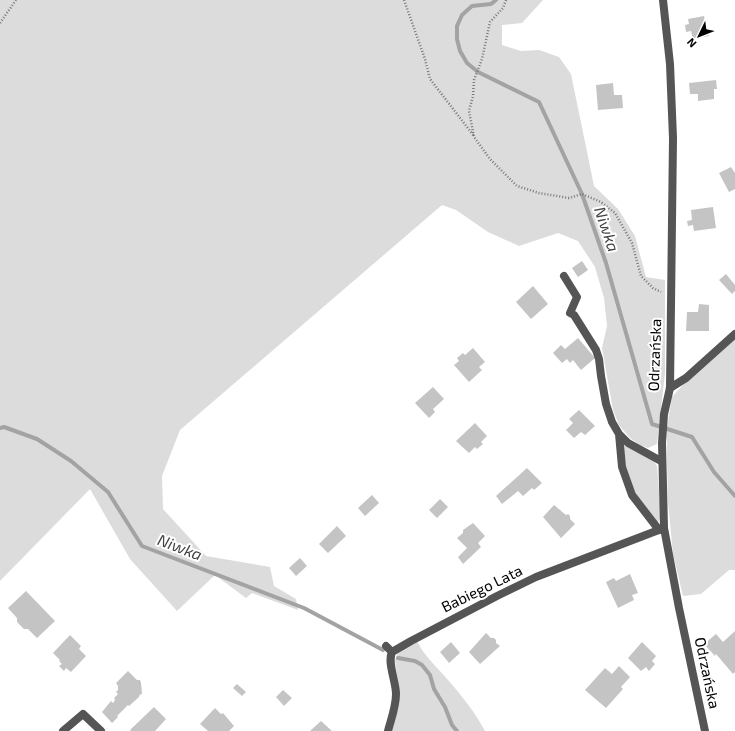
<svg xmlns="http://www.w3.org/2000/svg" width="735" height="731" viewBox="0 0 735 731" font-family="'Exo 2',sans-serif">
	<rect width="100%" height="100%" fill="#fff"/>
	<!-- green -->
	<path fill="#dcdcdc" d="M0,0h543l-21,23 -20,2v20l19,6 18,-1 20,7 12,17 23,112 24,23 17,27 11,41 19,3v93l-8,71 -9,4 -8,-3 -10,-7 -11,-13 -6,-15 -11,-62 5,-22 -3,-28 -9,-31 -17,-26 -20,-8 -39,13 -31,-14 -32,-22 -14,-5 -262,225 -18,46 1,33 43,47 64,11 4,19 22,13 2,11 -46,-17 -6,5 -31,-23 -38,36 -47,-52 -40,-70 -90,92z
		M735,338v232h-6l-28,24 -18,2 -10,-42 -5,-52 -1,-40v-36l5,-29 8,-9z
		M623,445l30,15 4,6 4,51 -4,7 -23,-31 -9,-27z
		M417,641c7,15 20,26 31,39 14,16 27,32 37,51h-94l8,-38 -4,-33 3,-7z"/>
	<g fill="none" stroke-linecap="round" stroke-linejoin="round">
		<!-- stream -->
		<path stroke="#a3a3a3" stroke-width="4" d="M496,0l-5,4 -19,2 -10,9 -5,11v13l3,12 7,12 11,9 61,30 43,92 24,69 46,161 40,13 22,35 21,24
			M0,428l4,-1 33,12 34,22 37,31 34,54 162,62 79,42
			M398,658l17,3 7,4 8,10 4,14 11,18 7,18 5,6"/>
	</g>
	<!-- building -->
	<path fill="#c4c4c4" d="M704,16l5,20 -16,3 -2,-8 -5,1 -1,-7 4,-1 -1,-5z
		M716,80l1,9h-3v10l-16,2v-7h-8l-1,-11z
		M613,83l1,12h8l1,13 -25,2 -2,-25z
		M731,167l4,6v16l-6,3 -10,-19z
		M713,207l3,21 -22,3 -1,-6 -5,1 -1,-5 5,-1 -1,-10z
		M582,261l6,9 -10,7 -6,-9z
		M726,274l9,11v6l-3,3 -13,-14z
		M533,286l15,18 -17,15 -15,-17z
		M699,304l10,1v26h-23l1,-19h11z
		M578,338l17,20 -14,12 -8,-10 -3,3 -3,-4 -5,4 -9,-10 8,-8 4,4z
		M473,348l12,14 -6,5 3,3 -13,12 -15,-17 5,-4 -2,-3 6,-5 2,2z
		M433,387l11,12 -11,10 2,3 -6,6 -14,-15z
		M579,410l16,16 -10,9 -4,-3 -7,6 -8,-8 7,-7 -4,-4z
		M475,423l12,13 -6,6 2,2 -6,5 -2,-2 -6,6 -13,-12z
		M527,468l15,15 -8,7 -2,-2 -9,8 -5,-5 -16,13 -6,-8z
		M372,495l7,8 -14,13 -7,-8z
		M440,499l8,8 -11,11 -8,-8z
		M554,505l12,10 2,-1 2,2v3l5,5 -14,14 -18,-21z
		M473,523l12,13 -7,7 3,4 -18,17 -5,-7 9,-9 -10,-10 6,-5v-3z
		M337,526l9,10 -18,17 -9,-9z
		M300,558l7,8 -11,10 -7,-8z
		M630,574l8,19 -6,2 2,5 -16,8 -12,-26 8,-4 2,3z
		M26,591l29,30 -18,17 -9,-9h-4l-7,-7v-4l-9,-10z
		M735,631v41l-2,2 -17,-20 -1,2 -11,-12 12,-10 7,8z
		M486,633l5,5h3l2,2v3l4,3 -20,18 -11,-12z
		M70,635l11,11 -2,3 7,7 -15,16 -5,-4 -2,3 -5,-5 3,-2 -3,-3 1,-1 -7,-7z
		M451,642l9,11 -11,10 -9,-11z
		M642,642l14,14 -4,5 3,3 -6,7 -3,-4 -5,4 -13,-13z
		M619,666l11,11 -9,10 2,2 -17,19 -21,-18 20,-22 7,6z
		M128,671l9,9h3l1,3 1,10 -1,2 -1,-1 -1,3 -10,9 -1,-1 -11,11 1,1 -6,6 -10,-11 9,-11 2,2 1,-1 1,-3 -1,-1 4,-4 -2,-2 2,-2v-4l-2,-3z
		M237,684l9,8 -4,4 -9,-8z
		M283,690l9,8 -8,8 -8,-9z
		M154,707l12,12 -11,12h-24l-1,-1z
		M215,708l6,6 2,-1 11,13 -5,5h-21l-8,-7z
		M321,721l11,10h-22z"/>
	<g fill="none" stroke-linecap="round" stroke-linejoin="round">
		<!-- path -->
		<path stroke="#777" stroke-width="2.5" stroke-dasharray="1 2" stroke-linecap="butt" d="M404,0l21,59 5,20 44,57
			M506,0l-3,8 -13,14 -8,37 -8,21 -1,16 -4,15 5,26 16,22 27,27 22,7 30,5 13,-4 19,8 14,11 17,30 9,33 12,12 8,4
			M0,23l16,-23"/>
		<!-- lane -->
		<path stroke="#555" stroke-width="8" d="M564,276l13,21 -7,16 4,2 22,35 3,9 2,17 5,28 6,18 7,12 3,33 10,28 27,35
			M670,388l16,-10 49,-44
			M619,434l9,9 33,18
			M386,646l6,6
			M63,731l20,-17 18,17"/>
		<!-- street -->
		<path stroke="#555" stroke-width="8" d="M663,0l7,64 3,74 -3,250 -6,26 -2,29 2,85 15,80 26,123
			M388,731c3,-12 8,-24 8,-37 0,-13 -9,-31 -4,-42l19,-11 86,-45 39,-19 128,-49"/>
	</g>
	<g text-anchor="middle" stroke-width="4" stroke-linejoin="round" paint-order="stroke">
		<!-- street labels -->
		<g font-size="15" fill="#000" stroke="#fff">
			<text transform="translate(655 355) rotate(-88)" y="5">Odrzańska</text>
			<text transform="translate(482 589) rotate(-26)" y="5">Babiego Lata</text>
			<text transform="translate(707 673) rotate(78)" y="5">Odrzańska</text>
		</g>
		<!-- water labels -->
		<g font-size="16" font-style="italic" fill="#444" stroke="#fff">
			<text transform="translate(607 229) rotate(71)" y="6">Niwka</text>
			<text transform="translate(180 547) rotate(21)" y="6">Niwka</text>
		</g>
	</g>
	<!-- north arrow -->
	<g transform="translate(699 36) rotate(227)" stroke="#ffffff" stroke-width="3" paint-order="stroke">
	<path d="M0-3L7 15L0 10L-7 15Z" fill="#000000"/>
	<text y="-6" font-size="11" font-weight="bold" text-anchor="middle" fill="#000000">N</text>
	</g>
</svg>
